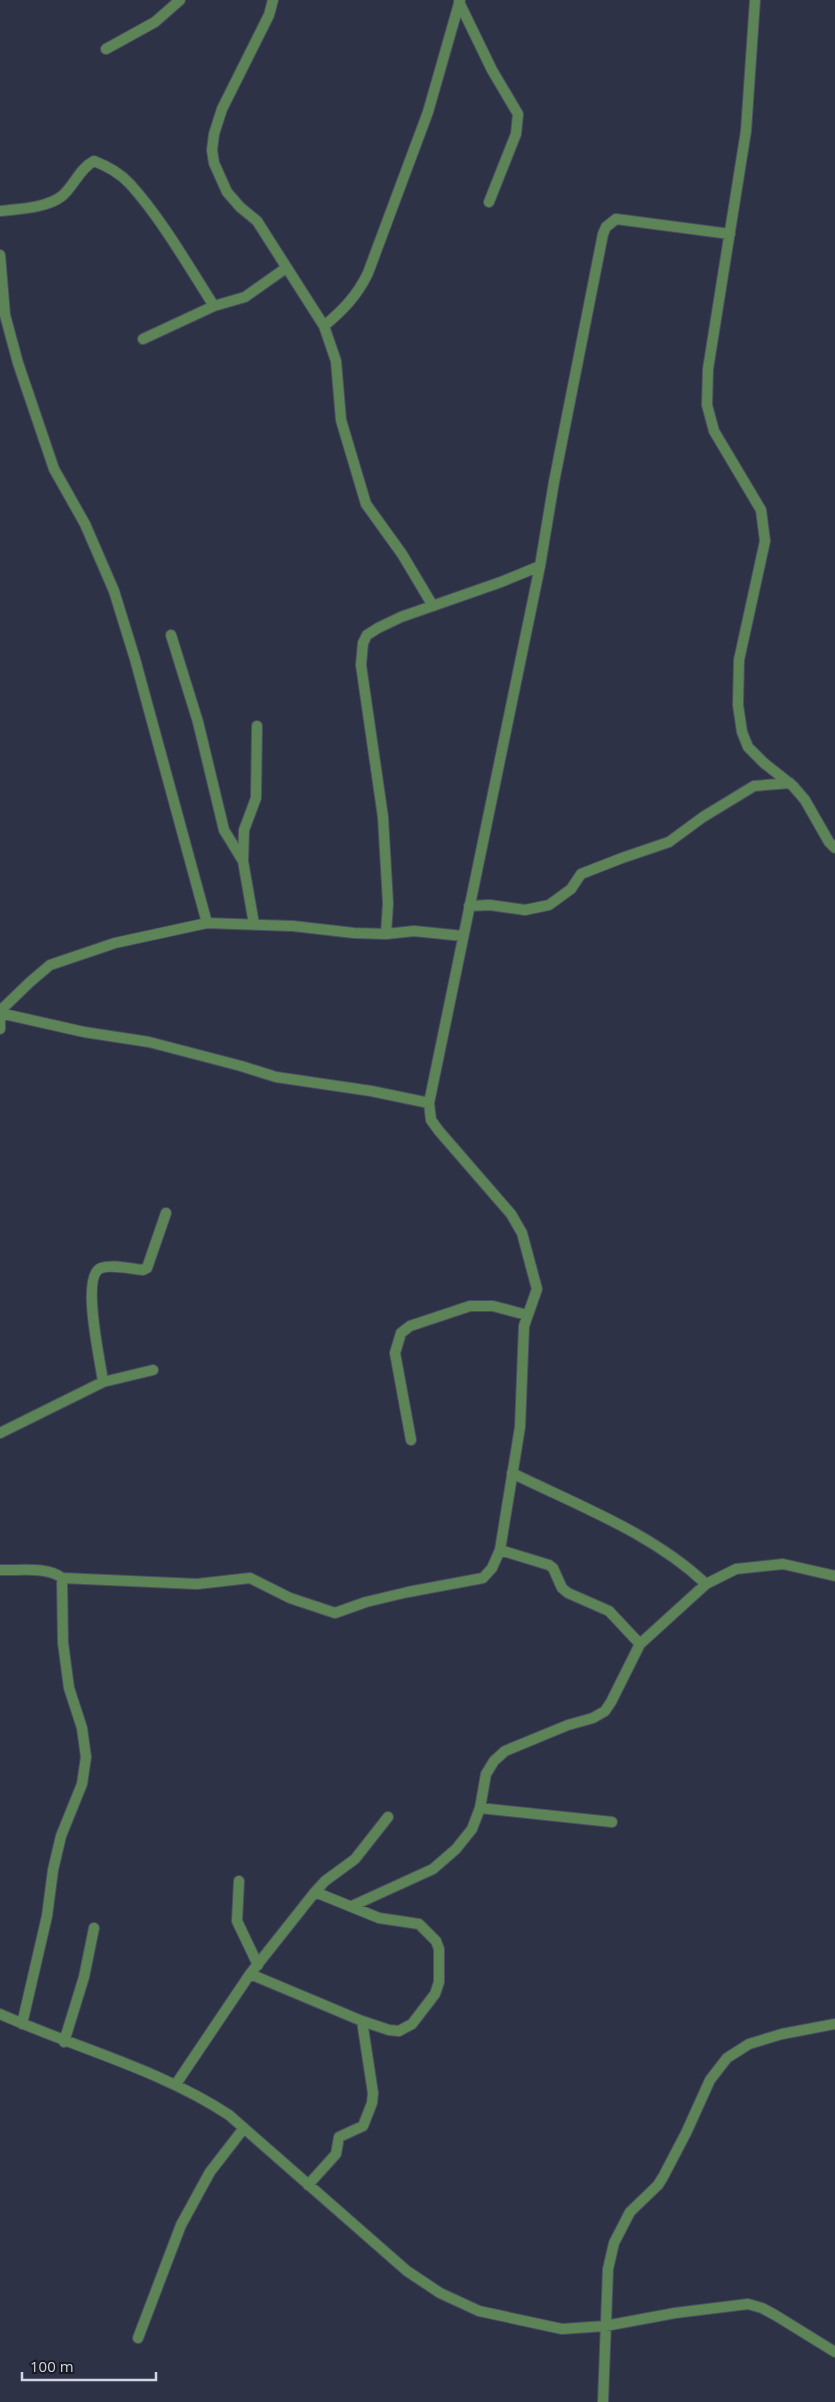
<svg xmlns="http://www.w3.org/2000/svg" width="835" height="2402" viewBox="0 0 835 2402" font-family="'Open Sans',sans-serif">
	<rect width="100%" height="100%" fill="#2e3246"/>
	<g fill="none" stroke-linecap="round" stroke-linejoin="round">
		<!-- minor casing -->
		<g stroke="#4c4f62" stroke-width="12">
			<path id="minor" d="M273,0l-4,15 -47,94 -8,25 -2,16 2,13 13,29 13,15 17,14 67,105 12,35 5,59 25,84 36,50 31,52
				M755,0l-9,131 -38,238 -1,36 7,26 47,79 4,31 -26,119 -1,45 4,27 6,15 16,16 29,23 12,14 24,42 6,6
				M459,2l33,68 26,44 -2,20 -27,68
				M106,49l49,-27 25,-22
				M0,211c18,-2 47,-3 62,-15 12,-10 17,-27 32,-35 13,5 26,12 36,23 31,34 59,83 84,122l31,-9 41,-29
				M0,255l5,60 13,48 36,106 31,55 29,67 21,68 72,264
				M324,326c19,-16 33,-30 44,-53l60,-161 32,-112
				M143,339l71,-33
				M171,635l27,87 26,108 19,31
				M469,906l21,-1 35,5 24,-5 22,-16 10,-15 41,-16 47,-16 34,-25 51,-31 36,-3
				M254,924l-11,-63 1,-31 12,-32 1,-72
				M386,934l2,-31 -5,-86 -22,-152 2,-22 4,-8 11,-7 23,-11 100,-35 39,-16
				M0,1011l30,-29 20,-17 65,-22 92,-20 86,3 61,7 32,1 28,-3 49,5
				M0,1013l84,19 65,10 92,24 35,11 95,14 58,12
				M0,1020v9
				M103,1382c-2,-19 -23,-106 -2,-114 11,-4 30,1 42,2l4,-2 19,-55
				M0,1433l103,-51 50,-12
				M411,1440l-16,-87 6,-20 9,-7 60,-20h23l34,9
				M512,1473c67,33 140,60 194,111
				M500,1550l49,15 4,3 9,20 6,5 41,18 31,33
				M0,1570c18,1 48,-4 62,8l135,6 53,-6 40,20 45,15 31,-11 42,-10 75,-14 9,-10 8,-18 20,-123 4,-101 13,-37 -15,-56 -11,-19 -72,-83 -8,-11 -2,-17 111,-537 14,-84 49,-248 3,-7 10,-8 114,15
				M480,1808l132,14
				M239,1881l-2,40 21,44
				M352,1906l81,-37 23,-20 16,-20 8,-21 6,-34 8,-13 11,-10 63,-26 25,-7 12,-7 6,-9 29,-58 66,-60 30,-15 47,-5 52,12
				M250,1974l112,47 27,9 10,1 13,-7 23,-30 4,-12v-33l-3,-8 -17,-17 -40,-6 -64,-26
				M0,2014c76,34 159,55 229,101l178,156 33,22 39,18 83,18 43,-3 70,-13 73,-9 14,4 13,7 60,37
				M22,2024l25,-108 6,-46 8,-34 21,-52 4,-27 -4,-29 -13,-40 -6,-45 -1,-65
				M64,2042l20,-65 10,-49
				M176,2084l74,-110 65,-82 10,-11 30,-22 33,-42
				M308,2185l28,-31 3,-17 24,-11 9,-23 1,-10 -11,-72
				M138,2338l43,-113 29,-53 34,-44
				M603,2402l5,-133 6,-26 16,-31 28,-27 5,-8 23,-44 24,-53 17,-22 22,-14 33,-10 53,-10"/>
		</g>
		<!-- minor -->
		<use href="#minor" stroke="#5c8457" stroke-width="10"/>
	</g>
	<!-- scale -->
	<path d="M22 2372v8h134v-8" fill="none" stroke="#d2d5e2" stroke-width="2.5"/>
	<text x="30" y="2372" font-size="15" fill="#d2d5e2" stroke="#191b24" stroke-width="4" paint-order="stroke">100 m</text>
</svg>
